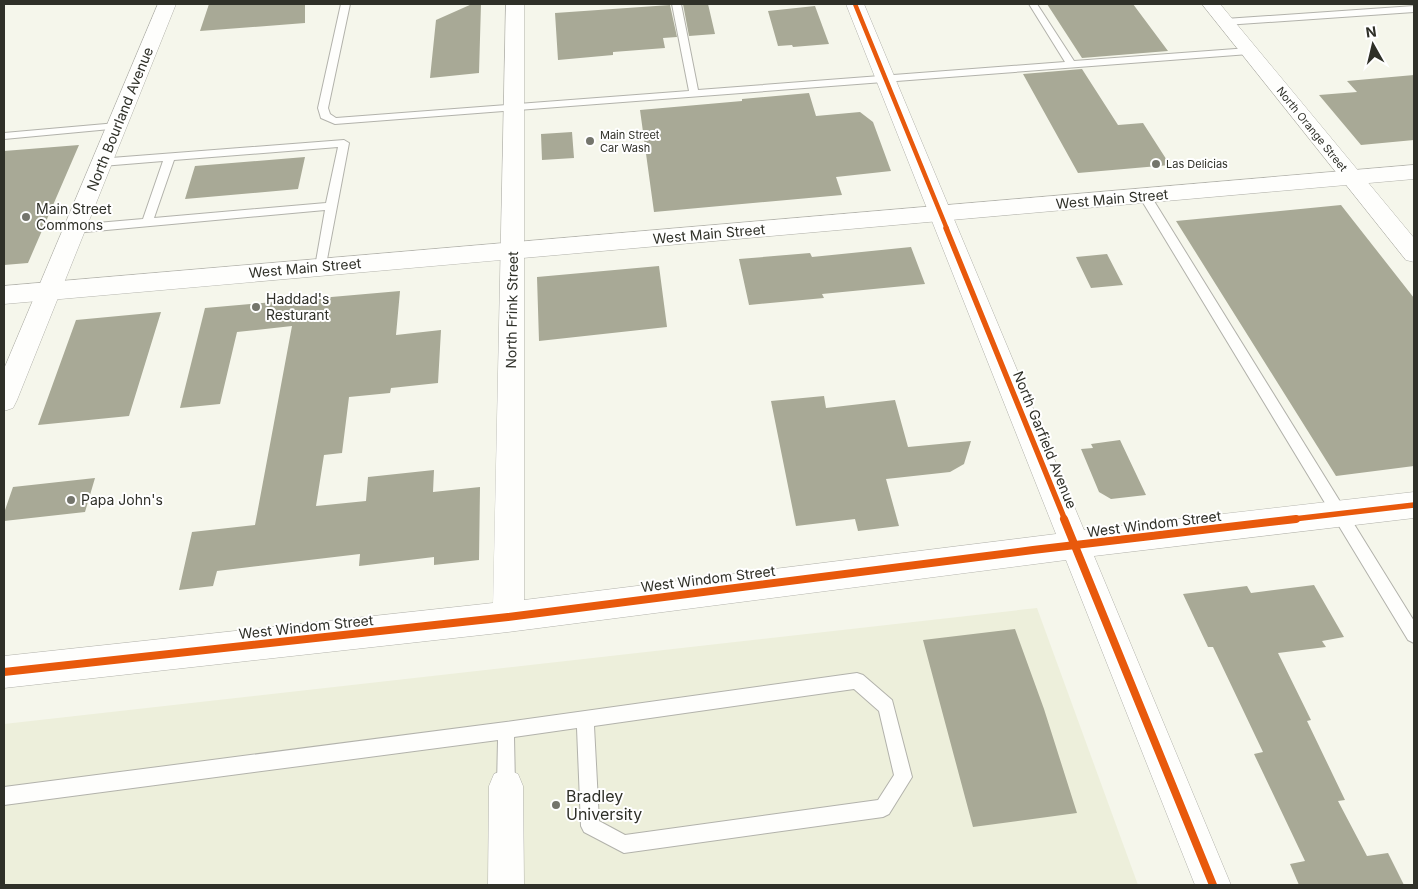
<svg xmlns="http://www.w3.org/2000/svg" width="1418" height="889" viewBox="0 0 1418 889" font-family="Inter,sans-serif">
	<rect width="100%" height="100%" fill="#f5f6eb"/>
	<!-- built -->
	<path fill="#edefdb" d="M1037,608l101,277h-1134v-161z"/>
	<!-- building -->
	<path fill="#a8a996" d="M209,4h96v19l-105,8z
		M472,4h9l-2,69 -49,5 6,-58z
		M683,4h25l7,30 -26,2z
		M1047,4h86l35,47 -86,7z
		M670,5l7,32 -14,1 2,10 -52,4v3l-55,5 -3,-47z
		M815,6l14,38 -36,3 -1,-2 -14,1 -10,-35z
		M1082,69l36,56 25,-2 27,42 -92,8 -55,-99z
		M1414,75v65l-53,5 -42,-50 38,-3 -10,-11z
		M809,93l7,23 44,-4 13,10 18,49 -55,6 6,18 -188,17 -14,-102 102,-9v-2z
		M572,132l2,26 -32,2 -1,-26z
		M79,145l-51,118 -24,2v-114z
		M305,157l-7,32 -113,10 10,-33z
		M1341,205l73,93v168l-78,10 -160,-255z
		M911,247l14,37 -103,10 2,4 -75,7 -10,-46 71,-6 2,4z
		M1107,254l16,31 -32,3 -15,-31z
		M659,266l8,61 -128,14 -2,-64z
		M400,291l-4,44 45,-5 -3,53 -47,5 -1,5 -41,4 -7,56 -18,2 -8,51 50,-5 2,-24 66,-7 -1,22 47,-5 -1,73 -45,5v-8l-75,9 1,-12 -143,17 -4,15 -34,4 13,-58 63,-7 37,-199 -55,6 -17,72 -40,4 25,-100z
		M161,312l-32,104 -91,9 38,-105z
		M824,396l2,12 69,-8 13,47 63,-6 -7,23 -14,8 -64,7 13,47 -41,5 -3,-12 -59,7 -25,-125z
		M1120,440l26,55 -35,4 -12,-7 -18,-43 12,-1 -2,-4z
		M95,478l-10,34 -81,9v-8l9,-26z
		M1314,585l30,52 -22,4 4,6 -48,6 33,67 -4,1 38,79 -7,1 29,55 21,-3 16,32h-105l-9,-21 15,-3 -51,-107 9,-2 -50,-105h-5l-25,-53 64,-8 4,7z
		M1015,629l29,80 33,104 -104,14 -50,-187z"/>
	<g fill="none" stroke-linecap="round" stroke-linejoin="round">
		<!-- lane casing -->
		<g stroke="#b2b2ab" stroke-width="2">
			<path id="lane" d="M341,4h9l-22,104 2,6 6,4 353,-27 -17,-87h9l17,86 367,-28 -36,-58h8l37,57 175,-13 5,3 -5,3 -914,70 -14,-6 -3,-10z
				M1414,6v6l-189,13 -5,-3 5,-3z
				M117,123l4,1 1,2 -1,2 -117,11v-6z
				M344,140l5,3 -24,127 -4,1 -6,-4 10,-57 -251,23 -6,-4 6,-4 69,-6 20,-58 -61,5 -5,-4 1,-3zM338,147l-12,56 -172,15 20,-58z
				M1145,192l4,1 265,428v22l-6,-3 -269,-444z
				M857,673l6,2 29,25 20,77 -23,37 -6,3 -259,36 -40,-21 -3,-6 -4,-98 -63,9 1,49 -3,6 -6,3 -6,-3 -3,-6 1,-46 -494,65v-18l502,-65zM854,689l25,22 15,64 -16,25 -253,35 -26,-14 -5,-95z"/>
		</g>
		<!-- street casing -->
		<g stroke="#b2b2ab" stroke-width="1">
			<path id="street" d="M158,4h18l-159,396 -4,8 -9,3v-42z
				M506,4h18v596l532,-66 -210,-530h18l220,526 330,-38v26l-320,38 137,329h-36l-129,-325 -558,72 -504,56v-32l489,-53z
				M1202,4h18l194,234v24l-8,-2z
				M506,769l12,5 5,12 1,99h-36l1,-99 5,-12z"/>
		</g>
		<!-- secondary casing -->
		<g stroke="#b2b2ab" stroke-width="1">
			<path id="secondary" d="M1414,165v14l-1410,125v-18z"/>
		</g>
		<!-- lane -->
		<use href="#lane" fill="#fefefc" fill-rule="evenodd"/>
		<!-- street -->
		<use href="#street" fill="#fefefc" fill-rule="evenodd"/>
		<!-- secondary -->
		<use href="#secondary" fill="#fefefc" fill-rule="evenodd"/>
		<!-- cycleway-far2 casing -->
		<g stroke="#fff" stroke-width="7">
			<path id="cycleway-far2" d="M855,4l92,225"/>
		</g>
		<!-- cycleway-far1 casing -->
		<g stroke="#fff" stroke-width="9">
			<path id="cycleway-far1" d="M946,228l119,292
				M1285,520l129,-15"/>
		</g>
		<!-- cycleway casing -->
		<g stroke="#fff" stroke-width="11">
			<path id="cycleway" d="M1064,519l149,366
				M4,672l504,-55 525,-67 263,-31"/>
		</g>
		<!-- cycleway-far2 -->
		<use href="#cycleway-far2" stroke="#e8590c" stroke-width="4.5"/>
		<!-- cycleway-far1 -->
		<use href="#cycleway-far1" stroke="#e8590c" stroke-width="5.5"/>
		<!-- cycleway -->
		<use href="#cycleway" stroke="#e8590c" stroke-width="8"/>
	</g>
	<!-- markers -->
	<g fill="#74756c" stroke="#fff" stroke-width="2">
		<circle cx="590" cy="141" r="5"/>
		<circle cx="1156" cy="164" r="5"/>
		<circle cx="26" cy="217" r="5"/>
		<circle cx="256" cy="307" r="5"/>
		<circle cx="71" cy="500" r="5"/>
		<circle cx="556" cy="805" r="5"/>
	</g>
	<g text-anchor="middle" stroke-width="4" stroke-linejoin="round" paint-order="stroke">
		<!-- far-street labels -->
		<g font-size="11" fill="#2f3028" stroke="#fff">
			<text transform="translate(1312 129) rotate(51)" y="4">North Orange Street</text>
		</g>
		<!-- far-poi labels -->
		<g font-size="11" fill="#2f3028" stroke="#fff" text-anchor="start">
			<text x="600" y="139">Main Street<tspan x="600" dy="13">Car Wash</tspan></text>
			<text x="1166" y="168">Las Delicias</text>
		</g>
		<!-- street labels -->
		<g font-size="14" fill="#2f3028" stroke="#fff">
			<text transform="translate(120 119) rotate(-68)" y="5">North Bourland Avenue</text>
			<text transform="translate(1112 199) rotate(-5)" y="5">West Main Street</text>
			<text transform="translate(709 234) rotate(-5)" y="5">West Main Street</text>
			<text transform="translate(305 268) rotate(-5)" y="5">West Main Street</text>
			<text transform="translate(512 310) rotate(-89)" y="5">North Frink Street</text>
			<text transform="translate(1045 440) rotate(68)" y="5">North Garfield Avenue</text>
			<text transform="translate(1154 524) rotate(-7)" y="5">West Windom Street</text>
			<text transform="translate(708 579) rotate(-7)" y="5">West Windom Street</text>
			<text transform="translate(306 627) rotate(-6)" y="5">West Windom Street</text>
		</g>
		<!-- poi labels -->
		<g font-size="14" fill="#2f3028" stroke="#fff" text-anchor="start">
			<text x="36" y="214">Main Street<tspan x="36" dy="16">Commons</tspan></text>
			<text x="266" y="304">Haddad's<tspan x="266" dy="16">Resturant</tspan></text>
			<text x="81" y="505">Papa John's</text>
		</g>
		<!-- near-poi labels -->
		<g font-size="16" fill="#2f3028" stroke="#fff" text-anchor="start">
			<text x="566" y="802">Bradley<tspan x="566" dy="18">University</tspan></text>
		</g>
	</g>
	<!-- border -->
	<rect width="1418" height="889" fill="none" stroke="#2f3028" stroke-width="10"/>
	<!-- north arrow -->
	<g transform="translate(1373 45) rotate(352)" stroke="#ffffff" stroke-width="4" paint-order="stroke">
	<path d="M0-4L9 19L0 12L-9 19Z" fill="#2f3028"/>
	<text y="-8" font-size="14" font-weight="bold" text-anchor="middle" fill="#2f3028">N</text>
	</g>
</svg>
